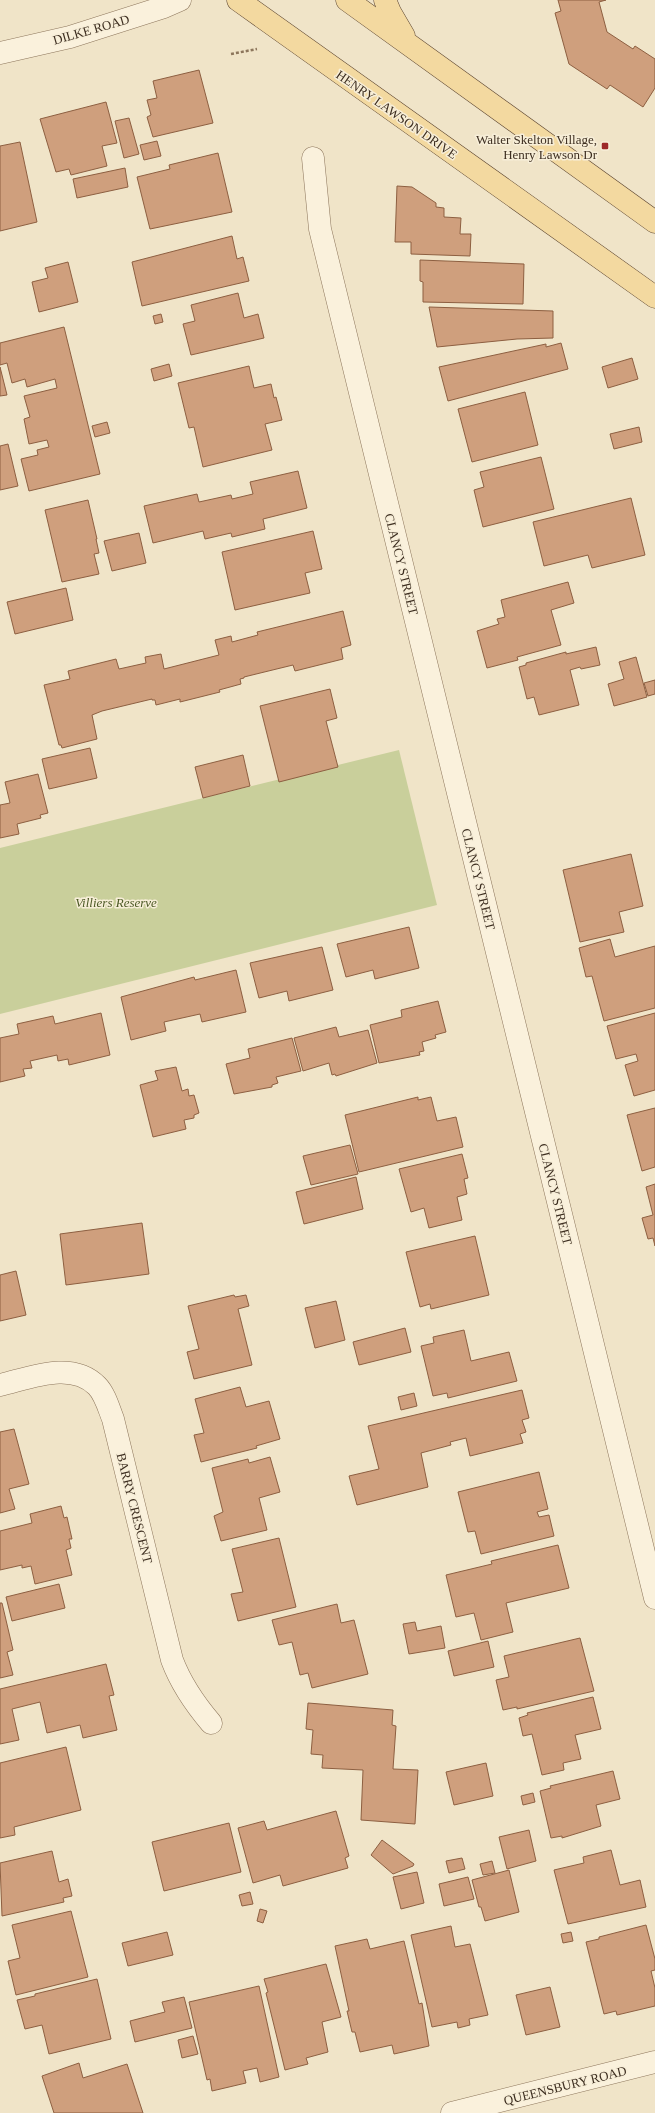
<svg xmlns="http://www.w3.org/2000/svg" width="655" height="2113" viewBox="0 0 655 2113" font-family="Georgia,serif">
	<rect width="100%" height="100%" fill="#f0e4c8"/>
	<!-- green -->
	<path fill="#c9cf9b" d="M399,750l38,155 -437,109v-166z"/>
	<!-- building -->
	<path fill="#cf9f7d" stroke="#8d5f41" d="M558,0h48l-7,2 8,30 26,17 2,-3 20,13v29l-12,19 -33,-22 -3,4 -38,-25 -14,-51 6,-2z
		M199,70l14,53 -60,14 -6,-20 4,-2 -4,-15 10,-2 -4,-17z
		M106,102l11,41 -15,3 5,20 -36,9 -2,-6 -13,3 -16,-53z
		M129,118l10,36 -15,4 -9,-37z
		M157,141l4,15 -17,4 -4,-15z
		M20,142l17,80 -37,9v-85z
		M218,153l14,59 -82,17 -13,-52 33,-8 -1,-4z
		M125,168l3,19 -51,11 -4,-19z
		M397,186l15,1 24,16v4l8,1v9l17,1 -1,16h11l-1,22 -59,-2v-12h-16z
		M232,236l5,23 6,-2 6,24 -107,25 -10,-44z
		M420,260l104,4 -1,40 -100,-2v-20l-3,-1z
		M68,262l10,40 -39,10 -7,-30 16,-4 -3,-10z
		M238,293l6,25 14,-4 6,24 -73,17 -8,-31 12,-3 -4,-16z
		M429,307l124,4v27l-36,1 -80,8z
		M161,314l2,8 -8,2 -2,-8z
		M64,327l36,147 -71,17 -8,-32 17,-4 -1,-5 12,-3 -2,-7 -18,4 -5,-25 6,-2 -6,-21 33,-8 -2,-9 -28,8 -2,-8 -13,4 -5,-20 -7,2v-22z
		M561,343l7,26 -120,32 -9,-34 107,-23v3z
		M632,358l6,21 -30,9 -6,-21z
		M169,364l3,12 -18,5 -3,-12z
		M249,366l5,22 17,-4 3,14 2,-1 6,23 -17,4 7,26 -69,17 -9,-40 -5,1 -11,-45z
		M0,367l7,28 -7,1z
		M525,392l13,53 -66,17 -14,-53z
		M107,422l3,11 -15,4 -3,-11z
		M639,427l3,15 -28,7 -4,-15z
		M8,444l10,42 -18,4v-44z
		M541,457l13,52 -71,18 -9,-37 10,-3 -4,-15z
		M298,471l9,37 -44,11 2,10 -33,8 -1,-4 -26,6 -2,-8 -50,12 -9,-37 53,-12 2,8 32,-7 1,4 21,-5 -3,-12z
		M631,498l14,57 -53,13 -4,-13 -44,11 -11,-44z
		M88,500l9,39h-1l3,14 -5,1 5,20 -37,8 -17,-72z
		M313,531l9,38 -17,4 5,20 -75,17 -13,-58z
		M139,533l7,30 -34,8 -8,-30z
		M568,582l6,21 -23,7 10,35 -44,12 1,3 -31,8 -10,-37 22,-7 -2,-5 8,-2 -4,-17z
		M66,588l7,32 -58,14 -8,-32z
		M343,611l8,34 -10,3 2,11 -48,12 -2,-6 -49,12v1l-4,1 1,5 -22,6 1,2 -40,10v-3l-24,6 -1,-5h-3v-1l-50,12 -10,4 5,24 -35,9 -1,-3h-2l-15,-60 26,-6 -2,-8 48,-12 3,10 27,-6 -1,-6 16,-3 3,15 55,-14 -4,-15 16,-4 1,6 26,-7 -1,-3z
		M596,647l4,18 -19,4 -1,-2 -10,3 9,35 -40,10 -5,-18 -7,2 -8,-32 7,-2v-2l40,-11v2z
		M636,657l11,40 -33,9 -6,-22 16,-5 -5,-17z
		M655,680v14l-7,2 -4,-13z
		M330,689l7,29 -11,3 12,46 -59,15 -19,-76z
		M90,748l7,30 -48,11 -7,-30z
		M243,755l7,31 -47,12 -8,-31z
		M38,774l10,39 -8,2 1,3 -24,6 2,10 -19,4v-33l10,-2 -5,-21z
		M631,854l12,52 -24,6 5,20 -44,10 -17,-72z
		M409,927l10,41 -44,11 -2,-9 -27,7 -9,-33z
		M610,939l5,18 40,-11v62l-51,13 -12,-45 -6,1 -7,-29z
		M322,947l11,43 -44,11 -2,-10 -28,7 -9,-35z
		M236,970l10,42 -44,10 -2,-8 -36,8 2,9 -35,9 -10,-43 73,-20 1,3z
		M438,1001l8,31 -11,3 1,3 -14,4 2,9 -5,1 1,3 -41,8 -9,-38 32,-8 -1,-7z
		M101,1013l9,42 -41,10 -1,-6 -10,2 -1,-6 -27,6 2,7 -9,1 2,7 -25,6v-44l19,-4 -2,-10 36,-8 2,8z
		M655,1013v77l-21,6 -9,-31 13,-4 -2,-7 -20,5 -9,-33z
		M336,1027l3,10 29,-7 9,33 -41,13 -1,-2 -3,1 -3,-12 -26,8 -9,-33z
		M292,1038l9,33 -25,6 2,6 -6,2v2l-38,7 -8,-30 24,-6 -2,-9z
		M176,1067l6,24 6,-2 1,7 5,-1 5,18 -5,2v3l-10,2 2,9 -33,8 -13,-52 18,-5 -3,-9z
		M418,1097v3l13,-3 6,24 19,-4 7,30 -104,25 -14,-57z
		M655,1108v59l-13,4 -15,-56z
		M350,1145l8,29 -47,11 -8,-29z
		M462,1154l6,24 -4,1 3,15 -10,3 5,23 -33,8 -5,-20 -13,4 -12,-43z
		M356,1177l7,32 -59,15 -8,-32z
		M655,1184v62l-2,-8 -5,1 -6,-21 11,-3 -7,-28z
		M142,1223l7,51 -83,11 -6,-51z
		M475,1236l14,59 -58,14 -1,-5 -10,3 -14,-55z
		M16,1271l10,44 -26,6v-46z
		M234,1295l1,2 11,-2 3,11 -11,3 14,56 -58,14 -7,-27 12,-3 -11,-43z
		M336,1301l9,39 -30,8 -10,-40z
		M405,1328l6,24 -52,13 -6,-23z
		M464,1330l7,31 38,-9 8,29 -69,17 -1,-5 -14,3 -12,-50 13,-3 -1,-6z
		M240,1387l6,20 23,-6 11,38 -24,7 1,2 -56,14 -7,-27 10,-2 -9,-34z
		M522,1390l7,28 -7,2 4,12 -6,2 3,9 -53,13 -4,-18 -16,4 1,3 -30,8 7,34 -71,18 -8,-29 30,-7 -11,-43z
		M414,1393l3,13 -16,4 -3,-13z
		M14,1429l15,55 -20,5 6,20 -15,4v-81z
		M270,1457l10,35 -21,6 8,32 -46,11 -7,-25 9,-4 -11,-44 36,-9 1,4z
		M539,1472l9,37 -11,3 2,5 10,-2 5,21 -73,18 -6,-23 -7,1 -10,-40z
		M61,1506l3,12 3,-1 5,22h-3l2,9 -5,2 6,25 -37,9 -4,-18 -9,2v-3l-22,5v-39l32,-8 -2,-9z
		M279,1538l17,69 -58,14 -7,-27 12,-2 -11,-43z
		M558,1545l11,43 -63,15 7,29 -32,8 -7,-27 -18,4 -10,-42 46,-11 -1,-3z
		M59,1584l6,24 -53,13 -6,-24z
		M0,1603h2l11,47 -6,2 6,23 -13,3z
		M337,1604l4,19 13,-3 14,54 -56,14 -4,-15 -8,2 -8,-33 -13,3 -7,-25z
		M415,1622l2,9 24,-5 4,22 -36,6 -6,-30z
		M580,1638l14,53 -77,18v-2l-14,3 -7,-30 13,-3 -5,-21z
		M488,1641l6,26 -40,9 -6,-25z
		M106,1664l8,31 -5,1 8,34 -34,8 -3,-13 -33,8 -7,-31 -28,7 7,31 -19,4v-55z
		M593,1697l8,32 -26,6 6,24 -18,4 1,7 -22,5 -10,-41 -9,2 -4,-18 9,-3 -1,-2z
		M308,1703l85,7 -1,15 4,1 -3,43 25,1 -3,54 -54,-4 2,-50 -41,-2 1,-13 -12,-1 2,-24 -7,-1z
		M66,1747l15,63 -67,17 1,8 -15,3v-75z
		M486,1763l7,33 -39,9 -8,-33z
		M613,1771l7,28 -24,6 5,21 -39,12v-2l-11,2 -11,-47 11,-3 -1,-2z
		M533,1793l2,9 -12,3 -2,-9z
		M336,1811l13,45 -4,2 3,10 -65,18 -3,-11 -27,8 -15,-55 26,-7 3,9z
		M229,1823l12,49 -77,19 -12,-49z
		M529,1830l7,31 -29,8 -8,-32z
		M382,1840l32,24 -1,2 -20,8 -22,-19z
		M611,1850l9,35 20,-5 6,27 -78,17 -14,-54 30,-7 -1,-6z
		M52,1851l7,31 9,-3 4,17 -9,2 1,4 -62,14 -2,-53z
		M462,1858l3,11 -16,4 -3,-12z
		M492,1861l3,12 -12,2 -3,-11z
		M509,1870l10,42 -34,9 -4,-14h-2l-7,-27z
		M417,1872l7,31 -23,6 -8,-32z
		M468,1877l6,22 -30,7 -5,-22z
		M250,1892l3,12 -11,2 -3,-11z
		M260,1909l7,2 -4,12 -6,-2z
		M71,1911l17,66 -72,18 -8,-34 12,-3 -8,-33z
		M646,1925l9,34v11l-4,1 4,17v18l-38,9 -1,-4 -12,3 -18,-72 13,-3v-2z
		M451,1926l4,21 15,-3 18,71 -19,4 1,6 -12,3 -1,-6 -25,5 -21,-92z
		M167,1932l6,23 -45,11 -6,-23z
		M571,1932l2,9 -10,2 -2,-9z
		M367,1939l3,10 34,-8 15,63 3,-1 7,43 -35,8 -2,-9 -32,7 -5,-20h-3l-5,-21h2l-14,-65z
		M326,1964l15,53 -19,5 6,30 -22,6 2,6 -23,6 -19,-77 2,-1 -4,-13z
		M97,1979l14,60 -62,15 -7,-29 -17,4 -8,-29 18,-4v-2z
		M259,1986l20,91 -19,5 -3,-14 -14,3 3,12 -34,8 -2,-12 -3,1 -18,-78z
		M550,1987l10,40 -34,8 -10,-40z
		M184,1997l8,31 -57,14 -5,-21 35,-9 -3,-10z
		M193,2036l5,18 -16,4 -4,-18z
		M79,2063l4,15 44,-14 16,49h-89l-12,-37z"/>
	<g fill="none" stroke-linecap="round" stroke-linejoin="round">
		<!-- street casing -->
		<g stroke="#8d765c" stroke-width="23">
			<path id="street" d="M0,53l70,-16 94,-30 16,-7
				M313,158l7,71 335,1369
				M0,1385c30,-7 72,-25 97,1 8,8 12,23 16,33l59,241c9,24 22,43 39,63
				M452,2113l203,-51"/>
		</g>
		<!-- primary casing -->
		<g stroke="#5b4430" stroke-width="23">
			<path id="primary" d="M238,0l417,297
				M347,0l308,222
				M385,0l5,12 14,24"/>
		</g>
		<!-- path -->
		<path stroke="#8d765c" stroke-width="2.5" stroke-dasharray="3 2" stroke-linecap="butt" d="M231,54l26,-5"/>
		<!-- street -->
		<use href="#street" stroke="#faf1dc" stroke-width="22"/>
		<!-- primary -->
		<use href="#primary" stroke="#f3d9a0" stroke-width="22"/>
	</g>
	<!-- markers -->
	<rect fill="#9e2a2b" stroke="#f7eed8" stroke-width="1.5" x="601" y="142" width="8" height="8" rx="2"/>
	<g text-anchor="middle" stroke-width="3" stroke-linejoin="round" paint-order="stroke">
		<!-- street labels -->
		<g font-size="13" fill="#3d2e20" stroke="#f7eed8">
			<text transform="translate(91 29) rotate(-16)" y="5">DILKE ROAD</text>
			<text transform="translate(397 114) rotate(35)" y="5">HENRY LAWSON DRIVE</text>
			<text transform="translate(402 564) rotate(76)" y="5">CLANCY STREET</text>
			<text transform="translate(479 879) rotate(76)" y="5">CLANCY STREET</text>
			<text transform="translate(556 1194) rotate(76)" y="5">CLANCY STREET</text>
			<text transform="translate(135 1508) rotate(76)" y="5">BARRY CRESCENT</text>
			<text transform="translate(565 2085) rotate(-14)" y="5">QUEENSBURY ROAD</text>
		</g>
		<!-- poi labels -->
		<g font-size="13" fill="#3d2e20" stroke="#f7eed8" text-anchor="end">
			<text x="597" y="144">Walter Skelton Village,<tspan x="597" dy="15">Henry Lawson Dr</tspan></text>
		</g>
		<!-- park labels -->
		<g font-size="13" font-style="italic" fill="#4d5a26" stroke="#f7eed8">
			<text x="116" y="907">Villiers Reserve</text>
		</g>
	</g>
</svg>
